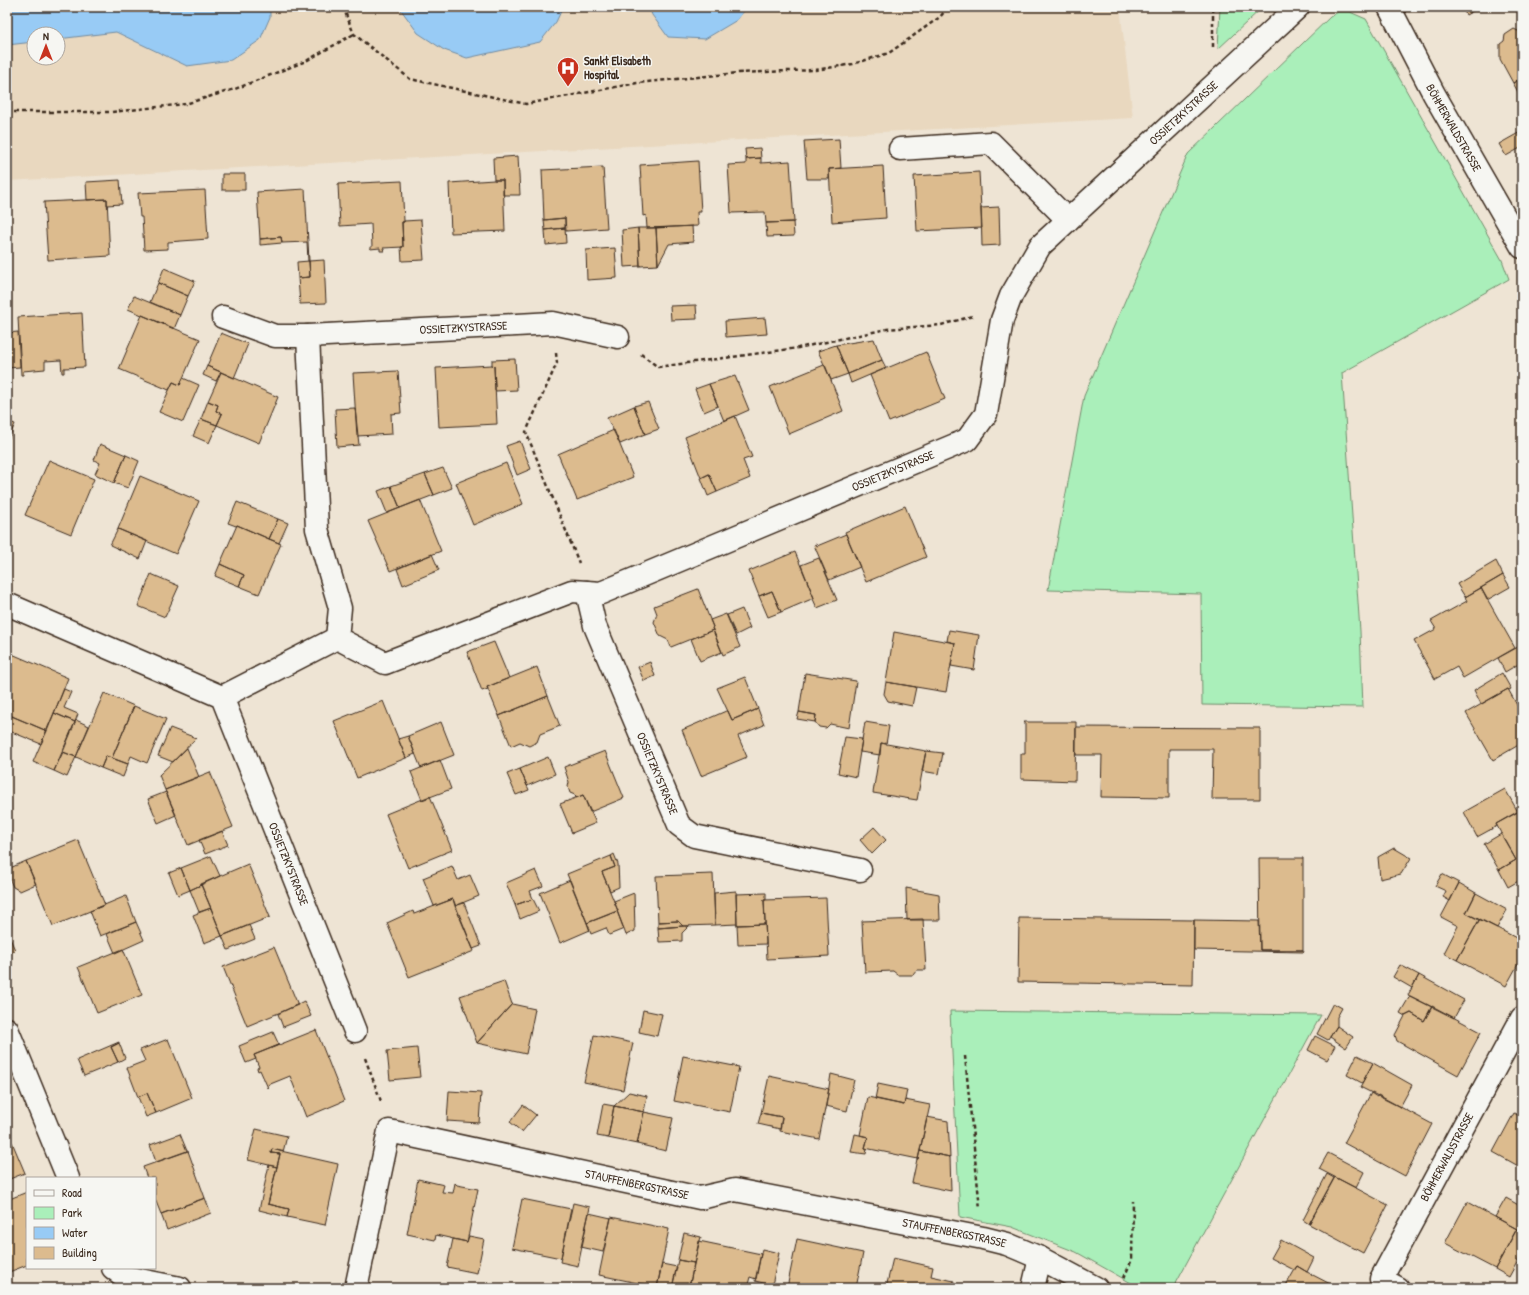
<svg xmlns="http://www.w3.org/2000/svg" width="1529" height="1295" viewBox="0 0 1529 1295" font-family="'Patrick Hand',sans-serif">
	<rect width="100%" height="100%" fill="#eee4d4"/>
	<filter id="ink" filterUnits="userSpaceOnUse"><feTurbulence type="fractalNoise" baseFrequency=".025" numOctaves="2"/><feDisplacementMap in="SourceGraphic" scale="8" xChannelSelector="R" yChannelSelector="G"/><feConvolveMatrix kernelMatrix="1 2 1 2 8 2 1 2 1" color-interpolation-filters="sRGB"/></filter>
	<g filter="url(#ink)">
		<!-- built -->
		<path fill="#e9d8bf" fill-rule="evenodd" d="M7,7h1113l13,111 -1126,63zM34,34h24v24h-24z"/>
		<!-- green -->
		<path fill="#aaefba" stroke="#728c6c" d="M1220,7h43l-45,42z
			M1338,12h12l16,7 136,241 7,19 -167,94 18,258 3,76 -161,-2 -1,-111 -153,-4 36,-194 104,-242 142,-137z
			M950,1011l371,4 -148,273h-33l-64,-36 -64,-25 -52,-10z"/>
		<!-- water -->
		<path fill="#98cbf5" stroke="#738b9f" d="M7,7h263v10l-10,23 -29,20 -44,6 -71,-34 -58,7v-5h-24v8l-27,3z
			M399,7h164l-7,15 -16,20 -73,16 -23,-8 -26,-17z
			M649,7h98l-10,13 -32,19 -37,-2 -16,-22z"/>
		<!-- building -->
		<path fill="#dcbb8e" stroke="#3b2a1e" d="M1462,7h18l-14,8z
			M1514,29l6,3 2,-1v47l-9,5 -13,-24v-15l4,-3 1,-6z
			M1522,78v21l-9,-16z
			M1522,131v16l-16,9 -7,-12z
			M839,139l2,29 -12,1v10h-22l-3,-38z
			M760,148l1,10 -15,1 -1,-10z
			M518,156l2,39h-17v-15h-9l-1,-22z
			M761,158v5l29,-2 4,61 -28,1 -1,-11 -34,1 -3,-48 18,-1v-5z
			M698,161l3,51h-4l1,14 -51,2 -1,-13 -3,1 -3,-51z
			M883,166l3,52 -54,4 -3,-53z
			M603,167l4,61 -41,3 -1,-13 -21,2 -2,-50z
			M979,172l3,56 -65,3 -3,-55z
			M222,174h23v16h-23z
			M120,180l2,24 -15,1v-6l-20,1 -1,-18z
			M494,180h9l2,51 -54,2 -2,-50z
			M402,181l2,40v1h-2l1,25 -20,1 1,3h-4v-3l-10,1v-2h2l-1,-23 -31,2 -2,-42z
			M305,189l3,53 1,19h-1l-1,-19 -25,1 -1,-6 -21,2 -3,-47z
			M205,190l3,49 -40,3v7l-24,1 -2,-33h-2l-2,-24z
			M107,199l3,57 -62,4 -4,-58z
			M999,207l1,38 -18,1 -1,-38z
			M565,218v10l-20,2 -1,-10z
			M421,220l3,40 -22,1 -1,-14h2l-1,-25h2v-1z
			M793,222l1,14 -27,1 -1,-14z
			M692,226l1,16 -24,2 -11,21 -2,-37z
			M565,228l1,15 -20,2 -1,-15z
			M638,228l2,38 -16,1 -2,-37z
			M638,228h18l2,37 -18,1z
			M281,237l1,6 -22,2v-6z
			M615,248l2,30 -30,2 -1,-30z
			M324,260l2,43 -26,1 -2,-26 12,-1 -1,-16z
			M309,261l1,16 -12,1 -1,-16z
			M164,268l31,13 -7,15 -30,-13z
			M158,283l30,13 -8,19 -30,-13z
			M134,296l46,19 -6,14 -46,-20z
			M696,305l1,14 -26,1 -1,-14z
			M82,313l3,54 -21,1v5h-2l-1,-13 -16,1v8l-22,2v4h-2l-3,-58z
			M142,315l58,24 -20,46 -7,-3 -4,8 -50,-21z
			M765,318l2,16 -41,3 -1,-16z
			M18,332l2,35 -13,1v-35z
			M221,333l27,11 -14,34 -27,-12z
			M874,339l8,21 -34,14 -12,-29z
			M836,345l12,29 -17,6 -13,-29z
			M926,352l19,47 -56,23 -19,-47z
			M515,359l2,31 -22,1 -1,-25 -2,-1v-5z
			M882,360l4,8 -35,15 -3,-9z
			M492,365l2,1 3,58 -58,3 -3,-59z
			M824,365h1l18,46 -54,23 -19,-47z
			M207,366l14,6 -5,9 -13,-6z
			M398,371l3,42 -10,1 1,20 -35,2 -4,-63z
			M221,372l57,25 -19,46 -42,-18 5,-11 -6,-3 2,-6 -10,-4z
			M735,376l14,34 -25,11 -15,-37z
			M183,378l16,7 -16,37 -24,-10 14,-30 7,3z
			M709,384l9,22 -14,6 -9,-23z
			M208,401l10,4 -2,6 6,3 -5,11 -16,-6z
			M648,402l11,27 -14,5 -11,-28z
			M634,406l11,28 -25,10 -13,-26z
			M355,408l4,37 -22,2 -2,-38z
			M735,416l17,41 -9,3 7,18 -33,14 -8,-18 -8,4 -16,-41z
			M201,419l16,6 -8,18 -16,-7z
			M7,421l8,3 -8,18z
			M614,430l19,47 -56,23 -19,-46z
			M520,441l11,28 -14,6 -11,-29z
			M100,444l26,11 -12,28 -19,-9 5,-11 -6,-3z
			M126,455l13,6 -11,27 -14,-5z
			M49,460l45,19 -23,55 -46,-19z
			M506,463l17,41 -50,21 -17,-42z
			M443,468l9,20 -18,7 -9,-21z
			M425,474l9,21 -34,13 -9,-22z
			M709,474l8,18 -9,4 -7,-18z
			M140,476l59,25 -23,53 -58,-25z
			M391,486l9,22 -13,5 -9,-22z
			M420,500l21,51 -51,20 -22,-50z
			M237,502l41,17 -9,20 -32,-14 -1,1 -8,-3z
			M905,506l21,51 -60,25 -21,-50z
			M278,519l10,4 -9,20 -10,-4z
			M237,525l44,19 -22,50 -20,-8 5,-11 -24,-11z
			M118,529l29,12 -7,18 -30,-14z
			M846,534l14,33 -31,13 -15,-35 2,-1 1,2z
			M795,552l19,46 -33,14 -9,-21 -13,5 -10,-25z
			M432,554l7,16 -36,15 -6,-16z
			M819,558l18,42 -20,8 -4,-9 1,-1 -13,-33z
			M1496,561l7,14 -38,22 -8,-13z
			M220,564l24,11 -5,11 -24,-10z
			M151,574l28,12 -14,31 -27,-11z
			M1503,575l7,12 -23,13 -6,-12z
			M1481,588l34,60 -52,30 -6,-11 -22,12 -21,-38 22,-12 -5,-8 36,-20 -2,-4z
			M698,589l15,38 -1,1 1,2 -42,17 -3,-7 -8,-4 -6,-14 3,-8 -3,-8z
			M772,591l9,21 -13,5 -9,-21z
			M742,609l8,19 -14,7 -9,-20z
			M726,614l14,33 -17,8 -11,-27 1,-1 -3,-7z
			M713,630l9,22 -22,9 -9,-22z
			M949,630l30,5 -5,35 -23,-4 4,-23 -8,-2z
			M894,632l61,11 -9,49 -60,-10z
			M494,642l15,36 -22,9 1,2 -6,2 -15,-39z
			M1518,647l4,6v9l-17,10 -7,-14z
			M12,654l56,24 -21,53 -40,-17v-48z
			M650,662l5,14 -11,5 -6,-14z
			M537,667l11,29 -49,20 -12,-29z
			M805,673l51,8 -7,47 -19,-4 -4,4 -7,-1 -4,-5 1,-7 -17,-3z
			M1502,673l9,16 -2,1 -1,-1 -27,15 -7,-14z
			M745,677l13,32 -26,11 -15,-32z
			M886,682l30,5 -4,19 -24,-5 -4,-7z
			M64,689l7,3 -7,16 14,6 -3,8 -21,-9z
			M1508,689l14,25v29l-29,17 -27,-47z
			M104,693l30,13 -22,52 -6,-2 -5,12 -25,-11z
			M548,696l12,30 -20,8 -3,8 -8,4 -9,-4 -9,4 -12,-30z
			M383,701l23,57 -49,20 -23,-57z
			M134,706l32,13 -19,44 -16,-7 -3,8 -16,-6z
			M758,709l6,16 -26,11 9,21 -46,19 -19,-46 44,-19h2l4,9z
			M799,712l17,3 -1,7 -18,-3z
			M54,713l21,9 -21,49 -21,-9z
			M7,714l40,17 -6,13 -34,-14z
			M76,720l13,6 -13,31 -13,-5z
			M441,722l13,33 -33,13 -13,-32z
			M865,722l24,4 -3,18 -5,-1 -1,12 -20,-3z
			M1024,722h52l-1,59 -54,-2v-25h4v-31z
			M1076,727l184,1v71h-48l1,-50h-44v49l-68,-1 1,-42h-26z
			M170,728l26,10 -23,24 -15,-6z
			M408,736l7,18 -9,4 -8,-19z
			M845,737l17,2 -6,38 -18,-4z
			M881,743l45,8 -9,49 -44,-7z
			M187,748l12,29 -34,13 -6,-15z
			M605,751l19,47 -34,14 -7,-17 -7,3 -1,-3 -5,-2 -2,-6 1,-5 -5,-15z
			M926,751l17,2 -4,21 -17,-3z
			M63,752l13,5 -9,20 -13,-6z
			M106,756l22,8 -5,13 -22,-9z
			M548,757l7,17 -28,12 -7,-17z
			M440,760l11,29 -29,11 -11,-28z
			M520,769l9,21 -13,5 -9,-21z
			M210,772l23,55 -45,18 -23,-55z
			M1505,789l13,23 -22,12 1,2 -20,11 -13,-25z
			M166,792l10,23 -18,8 -10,-24z
			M583,795l13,28 -24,10 -12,-29z
			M430,796l22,54 -44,18 -22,-54z
			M1522,809v70l-14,8 -9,-17 17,-10 -20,-36z
			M874,827l12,13 -14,14 -12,-14z
			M222,831l6,14 -23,9 -6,-14z
			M1501,834l15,26 -17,10 -15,-26z
			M78,840l27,65 -52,21 -27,-65z
			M1394,848l17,10 -10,16 -21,5 -2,-22z
			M614,854l4,10 1,23 -9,4 -8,-19 13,-5 -4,-11z
			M211,856l9,20 -30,14 -9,-22z
			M611,856l4,11 -13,5 16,39 -31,12 -20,-49z
			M1259,858h44v92h-43z
			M26,861l10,23 -16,7 -7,-4 -5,-12 2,-7z
			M248,864l22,53 -48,19 -21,-52z
			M452,866l6,14 12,-5 9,21 -24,10 -2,-7 -19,7 -11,-28z
			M181,868l9,22 -12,5 -9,-22z
			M536,870l7,16 -13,5 3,8 -18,6 -9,-22z
			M713,874l2,51 -32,1 -5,-5 -20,1 -2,-46z
			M1442,874l17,9 -9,18 -7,-4 3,-6 -11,-5z
			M570,880l20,50 -30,13 -20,-50z
			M1459,883l17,10 -10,20 13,7 -22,40 -13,-7 14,-27 -17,-9z
			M201,885l10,23 -12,4 -9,-22z
			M906,888l33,6 1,26h-33z
			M736,891l1,33 -22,1 -1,-32z
			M634,893l1,38 -9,4 -9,-24h1l-4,-10z
			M766,893v7h-2l1,24 -28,1 -1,-31z
			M1476,893l31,17 -10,18 -31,-15z
			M126,896l10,26 -36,14 -10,-25z
			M826,898l3,58 -62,3 -3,-59z
			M453,899l21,52 -65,26 -22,-54 26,-12 1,3z
			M533,899l6,12 -19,8 -5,-14z
			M464,903l17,43 -8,3 -18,-43z
			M211,908l11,28 -18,7 -11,-28z
			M617,911l7,18 -15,6 -3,-7 -15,6 -4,-11z
			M1019,918l175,2 -1,65 -175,-3z
			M923,919l3,51h-9l-4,5h-15l-5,-4 -28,1 -3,-51z
			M1480,919l42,22v16l-16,29 -49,-26z
			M1194,920l65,1 1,29h43l1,2 -110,-2z
			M678,921l5,5 -25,2v-6z
			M136,922l8,18 -29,13 -8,-19z
			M765,924l1,20 -28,1 -1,-20z
			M249,925l6,14 -27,11 -6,-14z
			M683,926h6l-7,7v8l-23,1 -1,-14z
			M9,936l6,14 -8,4v-17z
			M274,947l24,58 -51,21 -24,-59z
			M123,949l19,46 -45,18 -19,-46z
			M1400,965l19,10 -7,13 -19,-11z
			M1419,975l45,25 -10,18 -46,-23z
			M504,981l8,23 -35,39 -17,-47z
			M1410,996l22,11 -8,14 -13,-8 -6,3 -5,-3z
			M304,1001l7,15 -28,11 -5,-13z
			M1333,1003l9,5 -5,9v9l-9,14 -11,-6z
			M512,1004l23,5 -9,45 -49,-11z
			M1432,1006l49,26 -23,43 -61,-34 -2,-6 10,-19 6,-3 13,8z
			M643,1010l19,4 -5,22 -18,-4z
			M1337,1026l16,11 -7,11 -16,-11z
			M316,1030l28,71 -38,16 -16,-41 -22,9 1,2 -1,1 -8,-18 -2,1 -1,-3 2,-1 -5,-12z
			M273,1032l6,13 -25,10 2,4 -10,4 -7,-17z
			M594,1035l39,8 -10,47 -39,-8z
			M1315,1036l20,10 -8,14 -19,-10z
			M168,1039l24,59 -36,15 -9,-20 -9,4 -11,-29 18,-7 -5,-11z
			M119,1042v1l-8,4 7,15 -34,14 -7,-16z
			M119,1043l6,15 -7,4 -7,-15z
			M417,1048l3,29 -30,3 -3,-29z
			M1357,1055l16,8 -11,20 -15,-8z
			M683,1056l56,11 -9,45 -56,-11z
			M1373,1063l39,22 -12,22 -40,-20z
			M831,1074l23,6 -7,31 -21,-5z
			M769,1076l60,13 -10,50 -39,-8 2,-14 -21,-4z
			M878,1084l29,6 -3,15 -29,-6z
			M449,1091l32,2 -2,30 -32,-2z
			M629,1092l18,4 -3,16 -30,-6z
			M147,1093l9,20 -10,4 -8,-20z
			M1371,1093l6,4 1,-2 54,29 -27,52 -61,-33z
			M868,1097l36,8 1,-5 25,5 -12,54 -53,-11 3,-11 -8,-2z
			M603,1104l11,2 -6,32 -11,-2z
			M523,1105l13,10 -14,17 -12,-10z
			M614,1106l30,6 -7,32 -29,-6z
			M644,1112l29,6 -7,33 -29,-7z
			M761,1113l21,4 -2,12 -22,-5z
			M1514,1113l8,4v51l-29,-16z
			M927,1117l21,4 2,36 -30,-6z
			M256,1129l31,7 -4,16 -11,-3 -1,4 9,1 -3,13 -29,-7z
			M180,1134l7,17 -31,11 -6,-17z
			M855,1134l13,3 -3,11 2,1 -1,5 -15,-2z
			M12,1142l13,31 -18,7v-17l2,-1 -2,-5v-13z
			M272,1149l66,15 -13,61 -38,-8 2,-8 -21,-5 12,-50 -9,-1z
			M188,1151l17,47 -44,16 -6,-15v-21h-8l-4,-11z
			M920,1151l30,6 1,34 -39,-8 5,-24h1z
			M1328,1153l36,19 -8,16 -37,-19z
			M269,1165l8,2 -9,37 21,5 -2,8 -28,-7z
			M1327,1174l7,4 -25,46 -6,-4z
			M1335,1177l53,28 -25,48 -54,-29z
			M418,1179l26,6 -2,7 11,1 2,-10 2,2 21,4 -11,53 -31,-7 -1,5 -28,-6z
			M27,1192v73l-18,7 -2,-6v-66z
			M205,1198l6,15 -44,17 -6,-16z
			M1506,1198l16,9v26l-6,-3 1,-1 -22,-12z
			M522,1199l49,10 -10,49 -49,-10z
			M1467,1202l50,27 -22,40 -50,-26z
			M573,1203l17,4 -12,59 -18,-4z
			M589,1213l22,5 -8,34 -22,-5z
			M611,1217l58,12 -12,58 -58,-12z
			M1516,1230l6,3v20l-13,24 -14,-8z
			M684,1233l17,4 -7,26 -16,-3z
			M469,1236l15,3 -7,34 -30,-6 6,-28 14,3z
			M797,1239l66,14 -7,35h-69z
			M1281,1240l33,18 -7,14 -10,-6 -3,4 -23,-12z
			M699,1241l62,13 -5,25 -6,-2 -3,11h-58z
			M762,1249l17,4 -7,32 -17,-4z
			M893,1258l40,9 -2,9 23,5 -2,7h-66z
			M678,1260l16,3 -5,25h-17z
			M662,1264l15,3 -5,21h-15z
			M1297,1266l10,6 31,16h-51l-2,-1z"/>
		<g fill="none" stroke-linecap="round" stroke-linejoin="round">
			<!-- street casing -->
			<g stroke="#3b2a1e" stroke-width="25">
				<g id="street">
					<path id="s1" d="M1389,7l45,87 88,153"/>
					<path d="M900,149l91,-6 77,77"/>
					<path id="s2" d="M223,317l52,19h33l245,-13 65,14"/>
					<path d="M308,336l9,193 23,79 -3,30"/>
					<path id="s3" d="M587,592l8,34 84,199 15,11 166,34"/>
					<path id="s4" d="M7,604l215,93 133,334"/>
					<path id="s5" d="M337,638l48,25 187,-72 29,2 366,-153 19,-26 16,-94 9,-24 29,-50 258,-239"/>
					<path d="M222,697l115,-59"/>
					<path d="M7,1029l61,149"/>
					<path d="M113,1268l12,9 55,11"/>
					<path id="s6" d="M356,1288l33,-157 311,67 35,-8 248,48 24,6 33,14 56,30"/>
					<path d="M1033,1288l7,-30"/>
					<path id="s7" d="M1398,1288l-17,-9 141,-261"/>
				</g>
			</g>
			<!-- path -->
			<path stroke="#3b2a1e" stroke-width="2.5" stroke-dasharray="4 3" stroke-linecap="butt" d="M343,7l11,27 56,45 116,25 111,-21 101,-10 77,-3 38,-6 36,-11 51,-36 8,-10
				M1213,47v-40
				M7,112h104l74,-8 50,-15 71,-28 48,-27
				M556,353l1,10 -31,69 53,131
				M641,354l17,13 140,-19 89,-19 54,-4 32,-9
				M965,1056l15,153
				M365,1058l17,46
				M1124,1278l8,-19 1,-58"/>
			<!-- street -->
			<use href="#street" stroke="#f6f6f2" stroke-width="22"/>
		</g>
	</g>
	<!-- icons -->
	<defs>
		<g id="hospital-pin" transform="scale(1.15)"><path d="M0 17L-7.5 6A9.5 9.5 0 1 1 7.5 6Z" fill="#c8321e" stroke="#f6f6f2"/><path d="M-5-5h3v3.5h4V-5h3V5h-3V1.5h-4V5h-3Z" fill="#fff"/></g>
	</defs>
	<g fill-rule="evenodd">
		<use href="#hospital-pin" x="568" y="68"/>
	</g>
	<g text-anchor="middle" stroke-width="3" stroke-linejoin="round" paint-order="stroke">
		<!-- poi labels -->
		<g font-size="12" font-weight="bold" fill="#3b2a1e" stroke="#f6f6f2" text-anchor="start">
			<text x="584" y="65">Sankt Elisabeth<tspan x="584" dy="14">Hospital</tspan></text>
		</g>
		<!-- street labels -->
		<g font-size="12" fill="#3b2a1e" stroke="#f6f6f2">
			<text dy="4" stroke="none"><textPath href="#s5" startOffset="1087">OSSIETZKYSTRASSE</textPath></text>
			<text dy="4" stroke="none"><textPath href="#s1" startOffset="137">BÖHMERWALDSTRASSE</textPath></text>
			<text dy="4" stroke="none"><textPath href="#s2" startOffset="244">OSSIETZKYSTRASSE</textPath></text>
			<text dy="4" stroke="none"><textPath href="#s5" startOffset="600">OSSIETZKYSTRASSE</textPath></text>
			<text dy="4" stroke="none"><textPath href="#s3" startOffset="195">OSSIETZKYSTRASSE</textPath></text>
			<text dy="4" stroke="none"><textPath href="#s4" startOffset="414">OSSIETZKYSTRASSE</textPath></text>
			<text dy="4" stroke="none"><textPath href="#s7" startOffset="158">BÖHMERWALDSTRASSE</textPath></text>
			<text dy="4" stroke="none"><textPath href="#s6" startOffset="414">STAUFFENBERGSTRASSE</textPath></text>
			<text dy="4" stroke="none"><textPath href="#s6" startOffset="738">STAUFFENBERGSTRASSE</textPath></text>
		</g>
	</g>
	<!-- margin -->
	<rect width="1529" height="1295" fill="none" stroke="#f6f6f2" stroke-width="24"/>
	<rect x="12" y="12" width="1505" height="1271" fill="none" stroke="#3b2a1e" stroke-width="1.5" filter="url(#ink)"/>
	<!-- legend -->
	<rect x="26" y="1177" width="130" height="92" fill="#f6f6f2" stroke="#aba49d"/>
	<rect x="34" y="1190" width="20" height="6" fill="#f6f6f2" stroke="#aba49d"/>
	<text x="62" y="1197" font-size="12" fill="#3b2a1e">Road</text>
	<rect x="34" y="1207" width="20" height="12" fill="#aaefba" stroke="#aba49d"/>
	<text x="62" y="1217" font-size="12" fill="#3b2a1e">Park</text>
	<rect x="34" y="1227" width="20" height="12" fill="#98cbf5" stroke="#aba49d"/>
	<text x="62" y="1237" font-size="12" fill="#3b2a1e">Water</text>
	<rect x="34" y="1247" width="20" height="12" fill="#dcbb8e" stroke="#aba49d"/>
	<text x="62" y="1257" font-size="12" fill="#3b2a1e">Building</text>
	<!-- north arrow -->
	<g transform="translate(46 46)"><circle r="19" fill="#f6f6f2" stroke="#aba49d"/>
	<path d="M0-3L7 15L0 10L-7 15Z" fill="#c8321e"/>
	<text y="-6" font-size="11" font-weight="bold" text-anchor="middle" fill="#3b2a1e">N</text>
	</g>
</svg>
